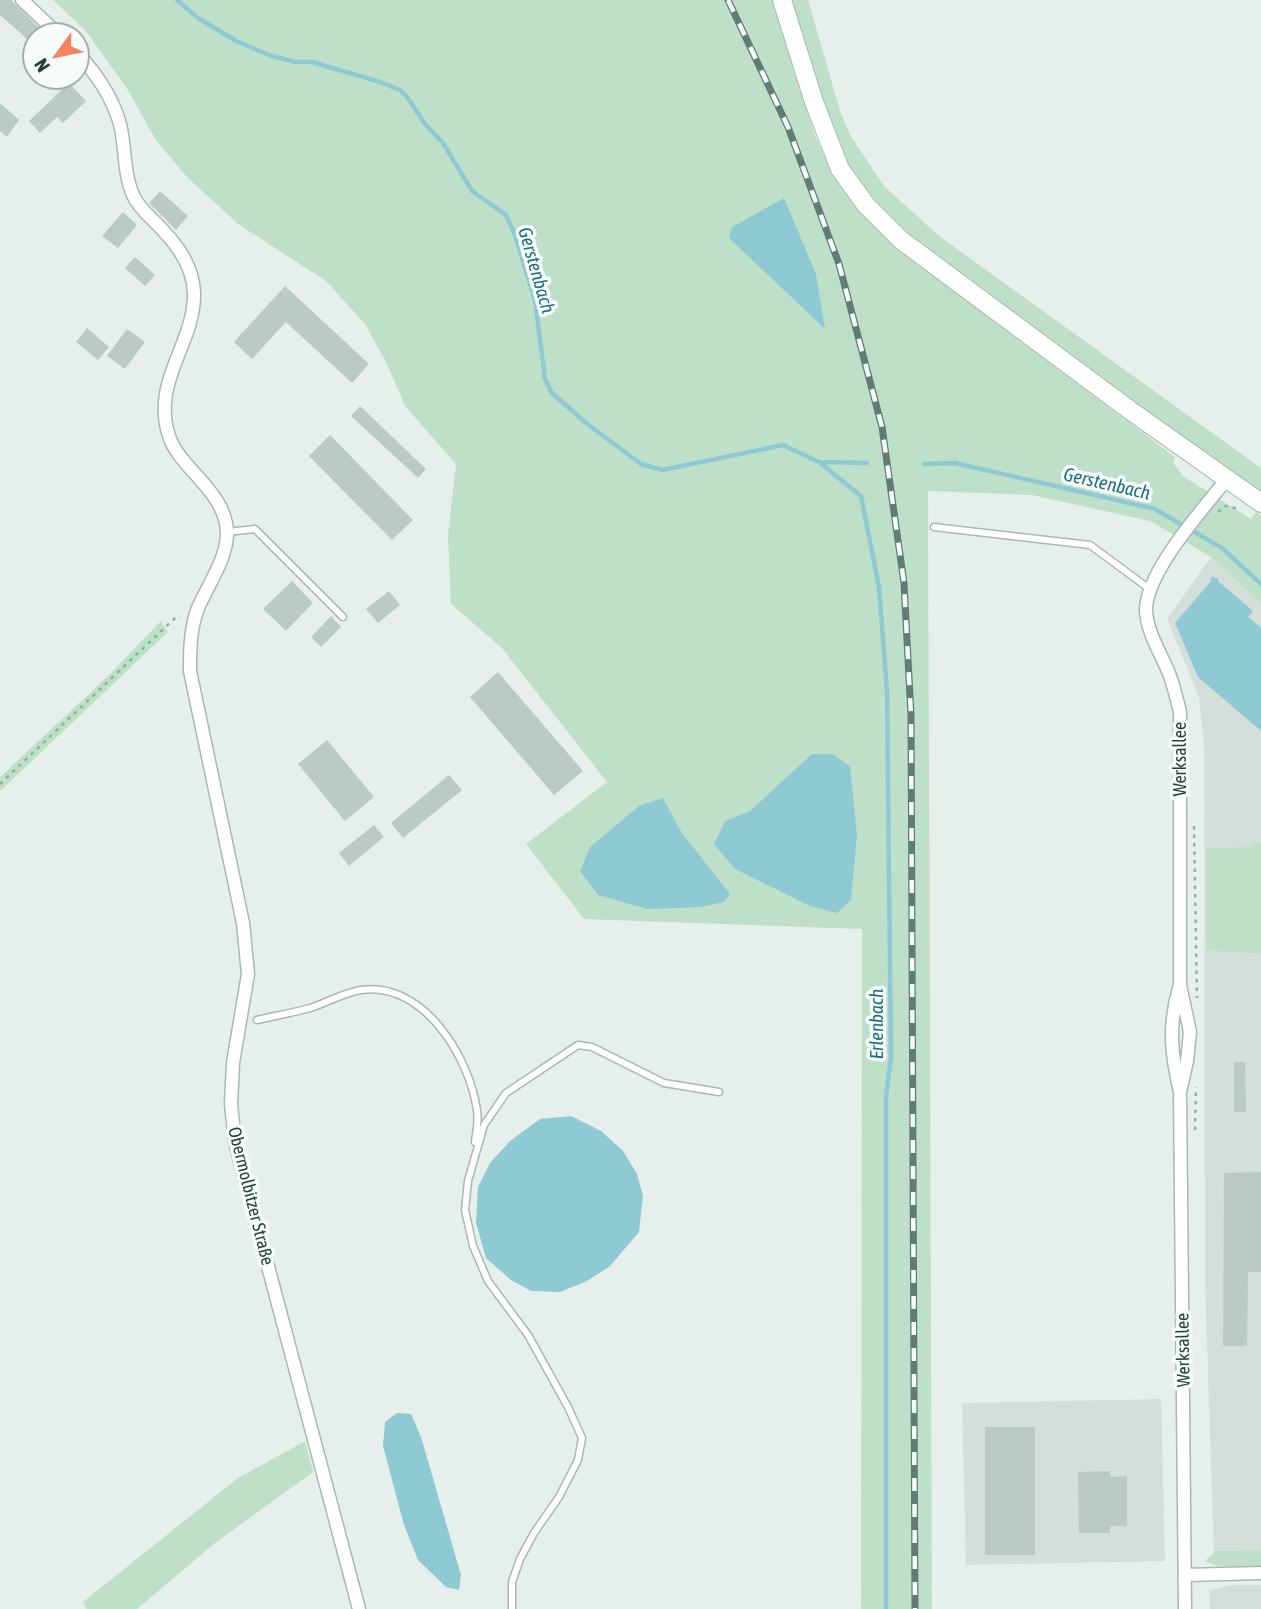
<svg xmlns="http://www.w3.org/2000/svg" width="1261" height="1609" viewBox="0 0 1261 1609" font-family="'Asap Condensed',sans-serif">
	<rect width="100%" height="100%" fill="#e6efeb"/>
	<!-- built -->
	<path fill="#d4dfda" d="M1211,557l50,47v951l-47,1 -9,-277 -1,-532 -5,-50 -32,-78z
		M1161,1399l4,162 -199,4 -4,-162z
		M1233,1585h28v24h-51l-1,-19z"/>
	<!-- green -->
	<path fill="#bfe0c8" d="M53,0h721c5,13 10,27 14,41 12,37 18,77 35,113 22,45 55,79 94,109l258,194 -2,6 11,14 67,42 5,-7 5,4v88l-50,-47 -61,-36 -118,-26 -104,-4 4,1118h-71l1,-680 -278,-10 -58,-75 81,-62 -105,-134 -51,-44 -3,-68 8,-72 -51,-58 -18,-42 -22,-40 -39,-43 -88,-57 -51,-47 -31,-37 -30,-53 -41,-57z
		M790,0h18l33,114 9,21 34,51 55,50 322,232v24c-72,-51 -144,-102 -216,-153 -68,-48 -152,-97 -195,-170 -31,-52 -36,-114 -60,-169z
		M161,621l7,11 -168,159v-14l107,-100z
		M1261,842v112l-55,-4v-102l45,-1 3,-4z
		M305,1441l8,31 -98,71 -78,66h-50l-4,-7 155,-124z
		M1261,1550v16h-44l-12,-5 11,-10z"/>
	<!-- water -->
	<path fill="#8ec9d4" d="M784,198l32,76 9,55 -96,-91 3,-11z
		M1211,577l7,1v3l35,30 -5,6 13,11v103l-63,-54 -23,-54 36,-42z
		M812,754h20l18,12 7,69 -6,65 -14,13 -27,-7 -75,-37 -21,-25 11,-23 25,-10z
		M663,798l19,35 48,61 -6,8 -23,5 -54,2 -49,-14 -18,-24 10,-24 49,-41z
		M571,1116l30,15 22,20 14,23 6,22 -4,36 -29,34 -23,15 -27,11 -29,-1 -20,-11 -25,-22 -10,-35 2,-36 12,-24 20,-22 30,-22z
		M397,1413l14,1 10,23 40,138 -2,15 -13,-3 -28,-27 -14,-35 -21,-79 2,-24z"/>
	<g fill="none" stroke-linecap="round" stroke-linejoin="round">
		<!-- stream -->
		<path stroke="#8ec9d4" stroke-width="4.5" d="M177,0l21,18 38,23 33,14 26,7h17l65,19 23,9 7,7 18,27 18,19 29,48 34,24 9,20 20,65 10,79 7,14 34,30 55,41 21,6 121,-25 36,17 48,1
			M819,462l42,34 18,91 8,104 4,366 -5,40v512
			M924,464l31,-1 200,46 67,39 39,36"/>
	</g>
	<!-- building -->
	<path fill="#bbcac4" d="M0,0h11l35,35h-11v11l-35,-31z
		M69,83l17,18 -23,22 -6,-6 -17,16 -11,-12z
		M0,103l19,17 -12,17 -7,-6z
		M160,191l28,25 -12,14 -27,-27z
		M123,212l14,13 -19,23 -16,-12z
		M135,257l20,18 -10,11 -20,-18z
		M285,286l84,78 -17,19 -66,-61 -34,37 -18,-17z
		M87,328l22,19 -11,13 -22,-18z
		M127,329l18,13 -20,27 -18,-13z
		M360,406l66,63 -8,9 -67,-62z
		M330,435l83,85 -21,20 -83,-84z
		M292,581l21,22 -27,28 -23,-22z
		M389,591l11,14 -22,18 -12,-14z
		M331,616l10,11 -20,20 -10,-10z
		M498,672l85,99 -29,24 -84,-98z
		M327,740l47,57 -29,24 -47,-57z
		M449,775l13,15 -59,48 -12,-15z
		M374,825l10,12 -35,29 -10,-13z
		M1234,1062h11l1,50h-12z
		M1261,1172v100h-13l-1,74h-24l1,-173z
		M985,1427h50v128h-50z
		M1110,1471v6l17,-1v50h-17v7h-31l-1,-61z"/>
	<g fill="none" stroke-linecap="round" stroke-linejoin="round">
		<!-- lane casing -->
		<g stroke="#a8b8b2" stroke-width="9">
			<path id="lane" d="M934,527l156,18 61,45
				M227,532l28,-3 88,88
				M257,1020c17,-4 35,-7 53,-12 16,-5 33,-15 51,-18 62,-9 108,66 116,120 2,10 -1,22 -2,32
				M512,1609v-27l8,-23 14,-26 25,-36 19,-37 4,-22 -14,-31 -40,-72 -40,-54 -15,-35 -8,-36 3,-29 16,-56 22,-32 72,-48 14,2 72,36 55,9"/>
		</g>
		<!-- street casing -->
		<g stroke="#a8b8b2" stroke-width="15">
			<path id="street" d="M22,0l37,35
				M77,52c19,22 35,44 43,72 6,24 3,50 14,73 4,9 13,17 20,24 20,20 39,42 40,72 1,51 -43,88 -25,143 11,34 59,56 58,99 -1,25 -19,50 -29,73 -8,21 -8,42 -8,63l53,252 5,51 -15,89 -2,41 4,38 124,467
				M1179,988c-11,39 -8,65 1,104l5,517
				M1180,1092l7,-31 3,-29 -10,-47v-273c-3,-12 -6,-25 -10,-36 -8,-21 -23,-43 -24,-65 -1,-38 57,-102 80,-131
				M1185,1575l76,-2"/>
		</g>
		<!-- secondary casing -->
		<g stroke="#a4bbb3" stroke-width="20">
			<path id="secondary" d="M782,0l32,102 26,67 26,36 35,35 230,171 130,92"/>
		</g>
		<!-- path -->
		<path stroke="#86b3a5" stroke-width="2.5" stroke-dasharray="3.5 5" stroke-linecap="butt" d="M1218,512l7,-6 15,3
			M0,784l174,-165 7,-2
			M1194,826l3,172
			M1195,1130l1,-43"/>
		<!-- lane -->
		<use href="#lane" stroke="#fff" stroke-width="6"/>
		<!-- street -->
		<use href="#street" stroke="#fff" stroke-width="12"/>
		<!-- secondary -->
		<use href="#secondary" stroke="#fff" stroke-width="18"/>
		<!-- rail casing -->
		<g stroke="#5f7d75" stroke-width="7">
			<path id="rail" d="M728,0l60,127 51,137 43,163 22,156 7,132 4,894"/>
		</g>
		<!-- rail -->
		<use href="#rail" stroke="#f7fbf9" stroke-width="4.5" stroke-dasharray="13" stroke-linecap="butt"/>
	</g>
	<g text-anchor="middle" stroke-width="7" stroke-linejoin="round" paint-order="stroke">
		<!-- street labels -->
		<g font-size="18" fill="#24423a" stroke="#f7fbf9">
			<text transform="translate(1180 759) rotate(-90)" y="6">Werksallee</text>
			<text transform="translate(251 1196) rotate(76)" y="6">Obermolbitzer Straße</text>
			<text transform="translate(1183 1350) rotate(-91)" y="6">Werksallee</text>
		</g>
		<!-- water labels -->
		<g font-size="19" font-style="italic" fill="#1c6f80" stroke="#f7fbf9">
			<text transform="translate(537 270) rotate(74)" y="7">Gerstenbach</text>
			<text transform="translate(1107 483) rotate(13)" y="7">Gerstenbach</text>
			<text transform="translate(876 1024) rotate(-90)" y="7">Erlenbach</text>
		</g>
	</g>
	<!-- north arrow -->
	<g transform="translate(56 56) rotate(237)"><circle r="33" fill="#f7fbf9" stroke="#a3b1ad" stroke-width="2"/>
	<path d="M0-5L12 26L0 18L-12 26Z" fill="#f4845f"/>
	<text y="-10" font-size="19" font-weight="bold" text-anchor="middle" fill="#24423a">N</text>
	</g>
</svg>
